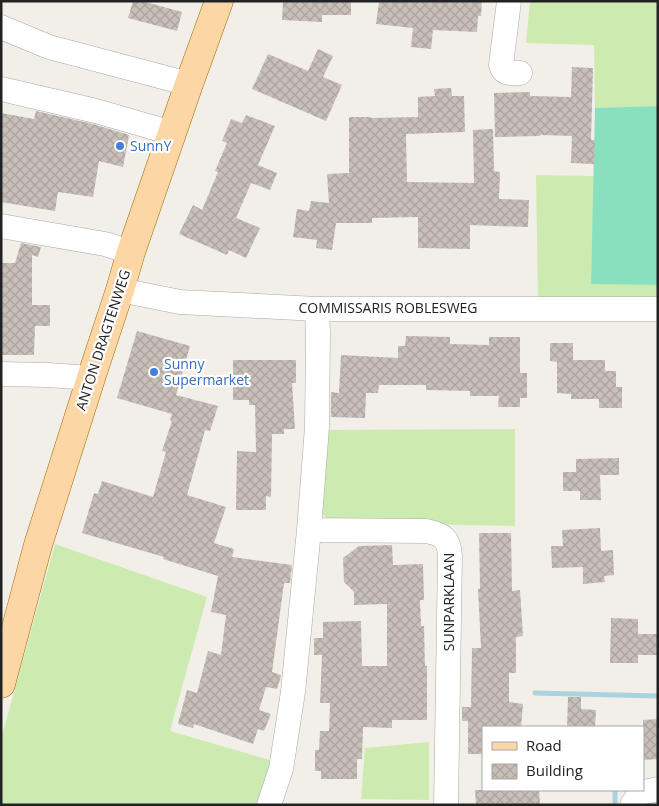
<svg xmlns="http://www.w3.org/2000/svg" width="659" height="806" viewBox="0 0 659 806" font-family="'Open Sans',sans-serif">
	<defs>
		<pattern id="building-cross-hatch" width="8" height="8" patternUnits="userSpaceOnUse" patternTransform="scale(1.25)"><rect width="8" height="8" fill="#c7bfb8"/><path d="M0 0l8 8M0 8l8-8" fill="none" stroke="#aba49e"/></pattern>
	</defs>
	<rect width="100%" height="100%" fill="#f2efe9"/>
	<!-- grass -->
	<path fill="#cdebb0" d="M530,1h128v105l-63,2 -1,-63 -68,-2z
		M536,175l58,1 -3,107 67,2v17l-120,-3z
		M515,429v97l-183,-4 -9,-7 -5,-11 5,-74z
		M55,544l152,53 -37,134 103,30 -12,44h-260v-66z
		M429,742v58l-68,-1 4,-51z"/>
	<!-- pitch -->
	<path fill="#88e0be" d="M658,106v179l-67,-1 4,-176z"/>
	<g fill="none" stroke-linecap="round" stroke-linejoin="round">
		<!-- stream -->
		<path stroke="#aad3df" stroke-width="5" d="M535,693l123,3
			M615,805v-14"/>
	</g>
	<!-- building -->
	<path fill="url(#building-cross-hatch)" d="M133,1h9l40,11 -5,19 -49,-13z
		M283,1h68v14h-29v7l-40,-2z
		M379,1h103l-1,15h-3l-1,16 -44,-2 -2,19 -20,-2 2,-19 -37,-4z
		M318,49l15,7 -10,21 19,8 -16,36 -74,-32 16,-35 40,17z
		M572,67l21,1 -2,72h4l-1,24 -23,-1 1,-27 -32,-1v1l-45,1 -1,-44 36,-1v4l41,1z
		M451,88l1,8h12l1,36 -59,2 1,48 67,1 -1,-53 20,-1 1,42 6,1 -1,27 30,1 -1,27 -58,-2v24l-52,-1v-31l-46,1v5h-36l-4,27 -16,-2 1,-8 -24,-3 4,-28 12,2 2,-10 18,2 -2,-29 22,-1v-56h22v1l47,-1v-20l17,-1 -1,-7z
		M36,111l57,13 36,11 -6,32 -24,-6 -6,36 -35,-5 -3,19 -54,-9v-89l33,6z
		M246,115l29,11 -17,39 19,8 -7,17 -19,-7 -15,35 24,10 -14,30 -17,-8 -2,5 -48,-21 14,-29 9,5 16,-38 -3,-1 12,-28 -5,-2 9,-22 11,4z
		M21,243l20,4 -3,10 -6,-2v50h18v21h-15l-1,29h-32l-1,-92h14z
		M137,331l53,15 -14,49 42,11 -8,25 -5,-1 -18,65 39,12 -12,36 20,6 -2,8 60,8 -2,18h-6l-12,89 9,3v1l-4,13 -11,-2 -7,23 12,4 -7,17 -6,-2 -5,15 -59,-20 -1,4 -15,-4 9,-34 10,3 11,-42 13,4 5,-40 -15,-3 7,-36 -55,-17 1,-2 -82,-24 12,-40 4,1 4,-13 51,16 13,-45 -4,-1 10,-30 -2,-1 2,-6 -55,-16z
		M406,336l44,1v7l39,1v-8h31v36h7v25h-7v9h-22l1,-11h-29v-5l-44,-1v-5h-47l-1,8h-12l-1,25 -34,-1v-25l8,1 2,-38 57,3v-12h7z
		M550,343h23v17h32v11h11v16h6v21h-23v-9h-28v-5l-14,-1v-31l-7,-1z
		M233,360h63v23h-4l3,46h-11v5h-12l-1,63 -5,-1v14h-30l1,-59 19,1 -1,-47h-6v-5h-16z
		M619,458v17h-19l1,25h-21v-9h-17v-19h13v-13z
		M600,528l1,23 12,-1 1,25 -10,1 1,6 -22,2v-17l-31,1 -1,-22h12l-1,-16z
		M479,533h32l1,58 8,-1 3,46 -7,1v36h-7v29l14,2 -2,23h-38v27h-15v-33h-6v-14h9l1,-59h9l-3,-59h2z
		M392,545l1,20 30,-1 1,36h-4l1,26h3l1,40h2v54h-35v8l-29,-1 -1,32h-5v20h-36v-8h-6v-21h4l1,-19h9l1,-28h-10l2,-48h-8v-17h9v-16l38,-1 1,45h25v-62l-33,1v-13l-10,-10 -1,-24 16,-12z
		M611,618l27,1v15h20v21h-20v8h-28z
		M568,697h13v12l15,1 -1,17h-28z
		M658,719v40l-15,1v-40z
		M475,790h64l1,14 -64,1z"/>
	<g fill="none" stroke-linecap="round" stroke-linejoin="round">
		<!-- minor casing -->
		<g stroke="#a9a9a9" stroke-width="25">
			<path id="minor" d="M509,1l-8,64c2,10 11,8 19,8
				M1,27l48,20 140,37
				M1,89l95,22 76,22
				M1,226l104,18 26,8
				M120,290l60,12 137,7h341
				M1,374l47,1 43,3
				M309,530l117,1c16,3 23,7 24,25l-4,249
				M269,805l12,-36 12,-77 16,-162 8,-103 1,-94 -1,-24
				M632,805l8,-12 18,-4"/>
		</g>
		<!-- major casing -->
		<g stroke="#a06b00" stroke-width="29">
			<path id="major" d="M1,684l37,-139 53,-167 29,-88 11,-38 58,-168 30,-83"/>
		</g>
		<!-- minor -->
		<use href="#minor" stroke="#fff" stroke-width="24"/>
		<!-- major -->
		<use href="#major" stroke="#fcd6a4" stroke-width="28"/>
	</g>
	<!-- markers -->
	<g fill="#3f7fe0" stroke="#fff" stroke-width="2">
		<circle cx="120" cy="146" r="5"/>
		<circle cx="154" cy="372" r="5"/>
	</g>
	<g text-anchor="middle" stroke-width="4.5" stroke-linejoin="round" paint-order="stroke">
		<!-- shop labels -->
		<g font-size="14" fill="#366cbe" stroke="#fff" text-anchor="start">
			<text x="130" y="151">SunnY</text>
			<text x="164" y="369">Sunny<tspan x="164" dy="16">Supermarket</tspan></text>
		</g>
		<!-- street labels -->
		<g font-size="14" fill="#222" stroke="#fff">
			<text x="388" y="313">COMMISSARIS ROBLESWEG</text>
			<text transform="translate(103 340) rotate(-72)" y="5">ANTON DRAGTENWEG</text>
			<text transform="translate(449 602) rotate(-90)" y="5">SUNPARKLAAN</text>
		</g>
	</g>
	<!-- border -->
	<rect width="659" height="806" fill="none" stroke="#222222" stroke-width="5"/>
	<!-- legend -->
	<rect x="482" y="726" width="162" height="65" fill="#ffffff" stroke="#a7a7a7"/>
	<rect x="492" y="742" width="25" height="8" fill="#fcd6a4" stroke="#a7a7a7"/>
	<text x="526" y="751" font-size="15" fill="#222222">Road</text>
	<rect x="492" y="764" width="25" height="15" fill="url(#building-cross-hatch)" stroke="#a7a7a7"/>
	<text x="526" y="776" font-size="15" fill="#222222">Building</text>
</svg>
